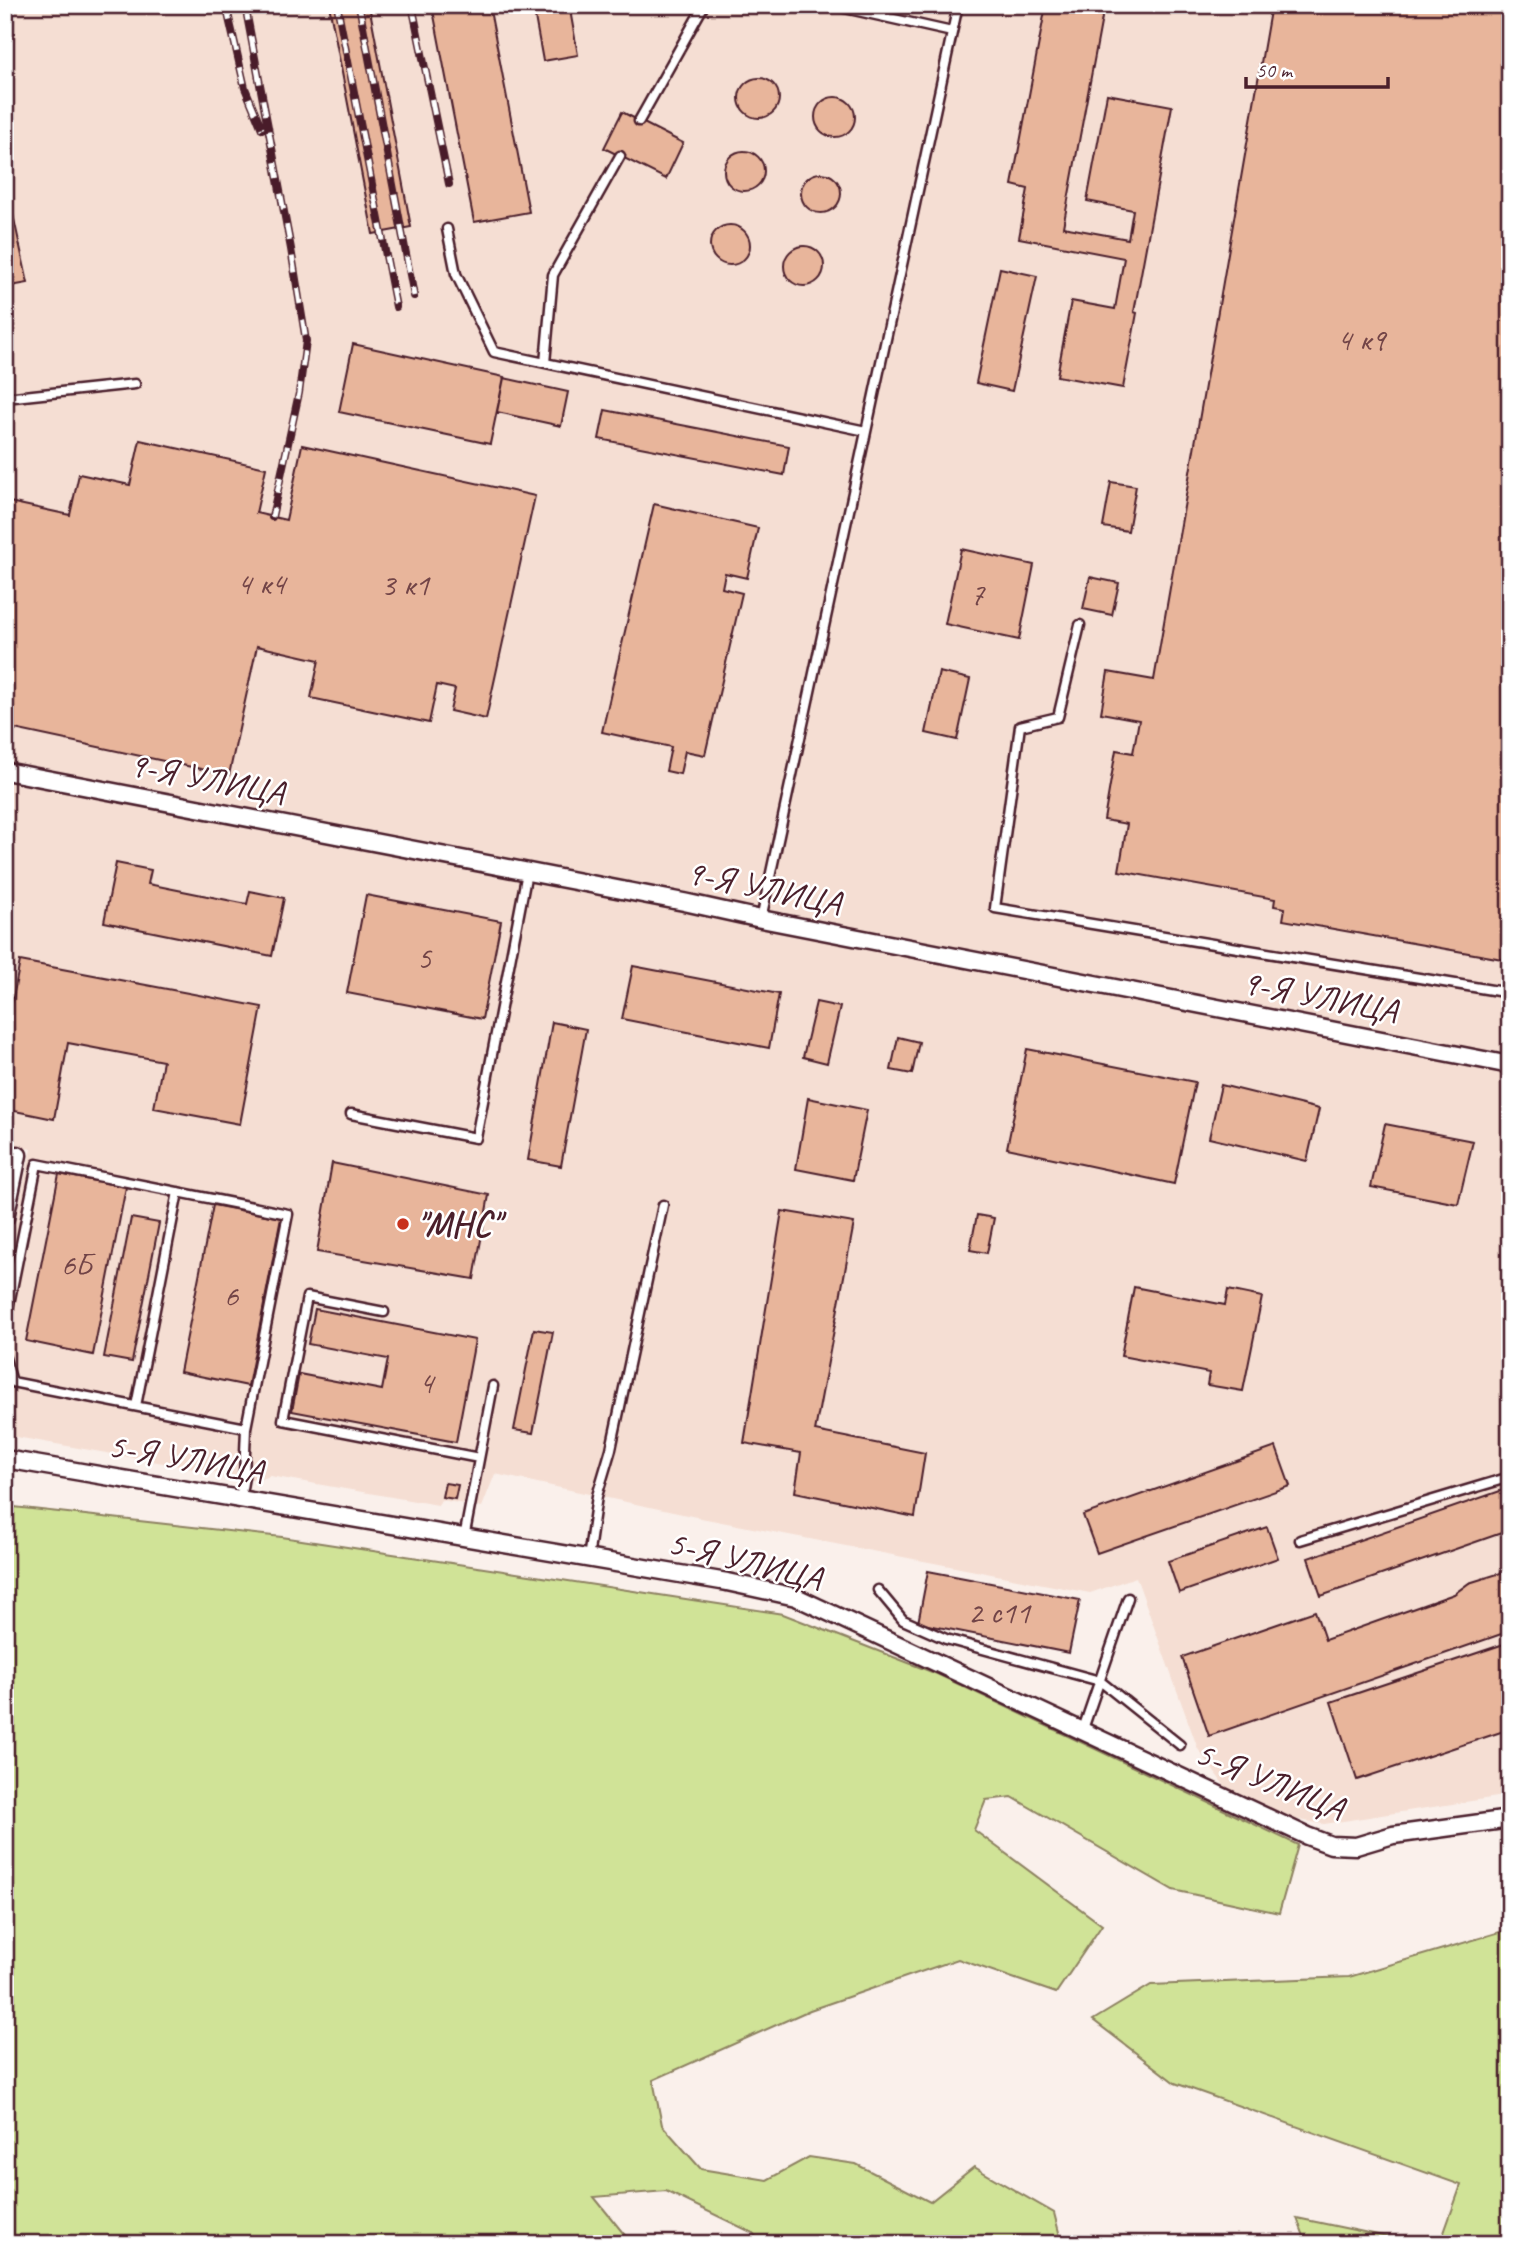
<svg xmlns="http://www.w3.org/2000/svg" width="1515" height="2249" viewBox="0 0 1515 2249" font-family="Caveat,sans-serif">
	<rect width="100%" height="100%" fill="#faf0eb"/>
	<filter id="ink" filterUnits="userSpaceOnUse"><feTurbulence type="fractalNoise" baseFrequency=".0143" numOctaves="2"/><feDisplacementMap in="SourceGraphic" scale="14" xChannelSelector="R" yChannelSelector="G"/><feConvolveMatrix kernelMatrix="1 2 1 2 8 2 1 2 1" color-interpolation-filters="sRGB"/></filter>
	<g filter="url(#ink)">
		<!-- built -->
		<path fill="#f5ded3" d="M5,5h1505v1790l-186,29 -37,-6 -59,-27 -30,-42 -62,-172 -46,16 -389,-75 -206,-44 -13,33 -41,-7 -3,5 -168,-29 -11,4 -254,-45v-166l26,-120 -24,-4 -2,6z"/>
		<!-- green -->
		<path fill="#d0e397" stroke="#8d8161" stroke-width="2" d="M5,1506l277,31 501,77 154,60 361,171 -19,68 -106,-23 -161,-93 -26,3 -12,30 128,95 -46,68 -98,-34 -148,51 -157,70 9,45 39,44 66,11 42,-23 47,7 74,38 44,-35 80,46 8,31h-300l-9,-11 -87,-42 -72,6 38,47h-627z
			M1510,1929v315h-70l21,-59 -286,-102 -82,-63 58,-35 198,-8z
			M1297,2218l124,26h-114z"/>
		<!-- building -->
		<path fill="#e8b59b" stroke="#4a1f2b" stroke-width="2" d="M329,5h40l42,222 -38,7z
			M432,5h57l40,207 -55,10z
			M1046,5l58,2 -41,220 65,12 5,-29 -46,-9 20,-107 65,12 -38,206 3,1 -14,75 -66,-12 14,-75 44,8 9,-51 -105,-20 9,-49 -16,-4z
			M1271,5h239v943l-2,12 -225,-40 2,-12 -11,-2 1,-7 -156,-28 8,-47 -23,-4 12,-70 17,3 6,-33 -38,-7 7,-41 46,8z
			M570,10l8,45 -35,6 -8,-44z
			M739 98a20 20 0 1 1 40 0a20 20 0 1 1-40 0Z
			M815 117a20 20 0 1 1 40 0a20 20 0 1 1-40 0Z
			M622,112l61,31 -17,36 -62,-31z
			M724 171a20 20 0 1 1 40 0a20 20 0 1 1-40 0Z
			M801 193a20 20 0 1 1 40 0a20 20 0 1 1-40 0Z
			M5,178l23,105 -23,4z
			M710 245a20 20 0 1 1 40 0a20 20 0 1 1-40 0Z
			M784 266a20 20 0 1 1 40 0a20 20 0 1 1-40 0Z
			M1000,268l37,8 -25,115 -36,-8z
			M353,344l151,33 -14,67 -151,-32z
			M504,378l64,14 -7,34 -64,-14z
			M605,410l184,36 -5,29 -185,-36z
			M140,440l126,28 -10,45 30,7 16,-75 233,51 -49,223 -36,-8 5,-22 -18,-4 -8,38 -118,-25 8,-38 -62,-14 -28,129 -224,-48v-226l65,14 9,-41 51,11z
			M1111,482l25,4 -8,45 -25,-4z
			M654,504l104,24 -11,50 -22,-5 -3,15 20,5 -37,162 -20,-4 -5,23 -14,-3 5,-24 -69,-15z
			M961,549l73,16 -15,75 -74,-16z
			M1090,577l29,6 -7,32 -29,-6z
			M939,672l31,7 -13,61 -31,-7z
			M116,863l35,7 -3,14 99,20 3,-13 34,7 -12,58 -168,-34z
			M366,895l135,26 -19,98 -135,-26z
			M20,961l242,46 -22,117 -86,-16 9,-47 -95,-18 -14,76 -49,-10v-68z
			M633,966l146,28 -10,54 -147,-29z
			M816,1002l24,5 -13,56 -24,-6z
			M552,1022l34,7 -25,137 -33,-6z
			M898,1037l21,5 -7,32 -21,-4z
			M1027,1049l168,33 -21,102 -167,-36z
			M1221,1085l98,24 -12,52 -98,-23z
			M808,1098l59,12 -14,70 -57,-11z
			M1385,1124l88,17 -15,63 -87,-17z
			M332,1163l157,32 -15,84 -157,-27z
			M59,1174l67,13 -33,168 -67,-14z
			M213,1205l68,13 -33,168 -68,-14z
			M782,1211l72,12 -39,208 110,22 -10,64 -120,-25 6,-39 -57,-10z
			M977,1215l17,3 -7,35 -17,-3z
			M131,1218l28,5 -27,139 -28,-5z
			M1134,1287l91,18 3,-15 34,7 -19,94 -36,-6 2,-12 -88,-17z
			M315,1309l160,31 -19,102 -164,-31 7,-37 83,16 6,-31 -80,-15z
			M534,1329l19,3 -20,101 -19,-3z
			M1276,1447l14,39 -193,67 -14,-38z
			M445,1483l13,2 -3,14 -13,-2z
			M1503,1490l7,19v21l-189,66 -13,-38z
			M1267,1527l11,31 -99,35 -11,-32z
			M1510,1570v61l-301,105 -27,-79 133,-46 10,29 129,-46 15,-11z
			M928,1571l152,29 -11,53 -151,-30z
			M1510,1642v87l-153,51 -26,-78z"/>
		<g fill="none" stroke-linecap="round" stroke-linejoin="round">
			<!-- lane casing -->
			<g stroke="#4a1f2b" stroke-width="13">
				<path id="lane" d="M831,5l121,27
					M639,121l65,-116
					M447,229l9,45 38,78 372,79
					M545,363l8,-88 67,-119
					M5,398l130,-14
					M1080,625l-22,92 -38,9 -25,182 515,85
					M761,919l197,-914
					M351,1114l125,24 51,-266
					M384,1312l-77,-15 -24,123 196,38
					M5,1324l32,-160 251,50 -42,214
					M5,1358l7,24 234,46 -2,49 -4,22
					M136,1406l42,-214
					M464,1538l29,-152
					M1300,1540l210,-63
					M588,1559l9,-63 14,-47 52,-244
					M878,1590l25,30 43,19 154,42 80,64
					M1082,1732l46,-134"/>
			</g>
			<!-- street casing -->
			<g stroke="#4a1f2b" stroke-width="21">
				<path id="street" d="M5,771l679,131 77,17 749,146
					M5,1218l13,-63
					M5,1459l722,123 69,15 511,239 24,9 25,1 37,-11 117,-16"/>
			</g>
			<!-- lane -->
			<use href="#lane" stroke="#fff" stroke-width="8"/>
			<!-- street -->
			<use href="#street" stroke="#fff" stroke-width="16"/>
			<!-- rail casing -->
			<g stroke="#4a1f2b" stroke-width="8">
				<path id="rail" d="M226,5l19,83 17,41
					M245,5l46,244 15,92 -7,52 -27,124
					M337,5l59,302
					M359,5l55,291
					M412,5l37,179"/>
			</g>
			<!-- rail -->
			<use href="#rail" stroke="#fff" stroke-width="5" stroke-dasharray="16" stroke-linecap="butt"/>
		</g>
	</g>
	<!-- markers -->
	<circle fill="#c8321e" stroke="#fff" stroke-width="2.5" cx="403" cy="1224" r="7"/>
	<g text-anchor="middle" stroke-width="5" stroke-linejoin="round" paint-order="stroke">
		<!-- number labels -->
		<g font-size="32" fill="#724447">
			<text x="1361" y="350">4 к9</text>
			<text x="261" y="594">4 к4</text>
			<text x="405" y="595">3 к1</text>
			<text x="977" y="605">7</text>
			<text x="424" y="968">5</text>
			<text x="76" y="1275">6Б</text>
			<text x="231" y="1306">6</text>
			<text x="426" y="1393">4</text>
			<text x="999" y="1623">2 с11</text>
		</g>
		<!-- street labels -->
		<g font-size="35" fill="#4a1f2b" stroke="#fff">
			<text transform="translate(207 778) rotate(11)" y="12">9-Я УЛИЦА</text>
			<text transform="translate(764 887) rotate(12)" y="12">9-Я УЛИЦА</text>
			<text transform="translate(1320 996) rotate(11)" y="12">9-Я УЛИЦА</text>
			<text transform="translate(186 1458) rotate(10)" y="12">5-Я УЛИЦА</text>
			<text transform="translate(745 1560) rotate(14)" y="12">5-Я УЛИЦА</text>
			<text transform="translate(1270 1780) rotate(22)" y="12">5-Я УЛИЦА</text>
		</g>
		<!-- poi labels -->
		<g font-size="35" font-weight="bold" fill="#4a1f2b" stroke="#fff" text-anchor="start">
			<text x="417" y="1236">"МНС"</text>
		</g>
	</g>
	<!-- margin -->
	<rect width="1515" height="2249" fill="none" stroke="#fff" stroke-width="28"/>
	<rect x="14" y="14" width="1487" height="2221" fill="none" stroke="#4a1f2b" stroke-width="2.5" filter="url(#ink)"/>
	<!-- scale -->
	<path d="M1246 77v10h142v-10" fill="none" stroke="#4a1f2b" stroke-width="3.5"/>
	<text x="1256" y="77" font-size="21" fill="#4a1f2b" stroke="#ffffff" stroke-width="5" paint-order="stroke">50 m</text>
</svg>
